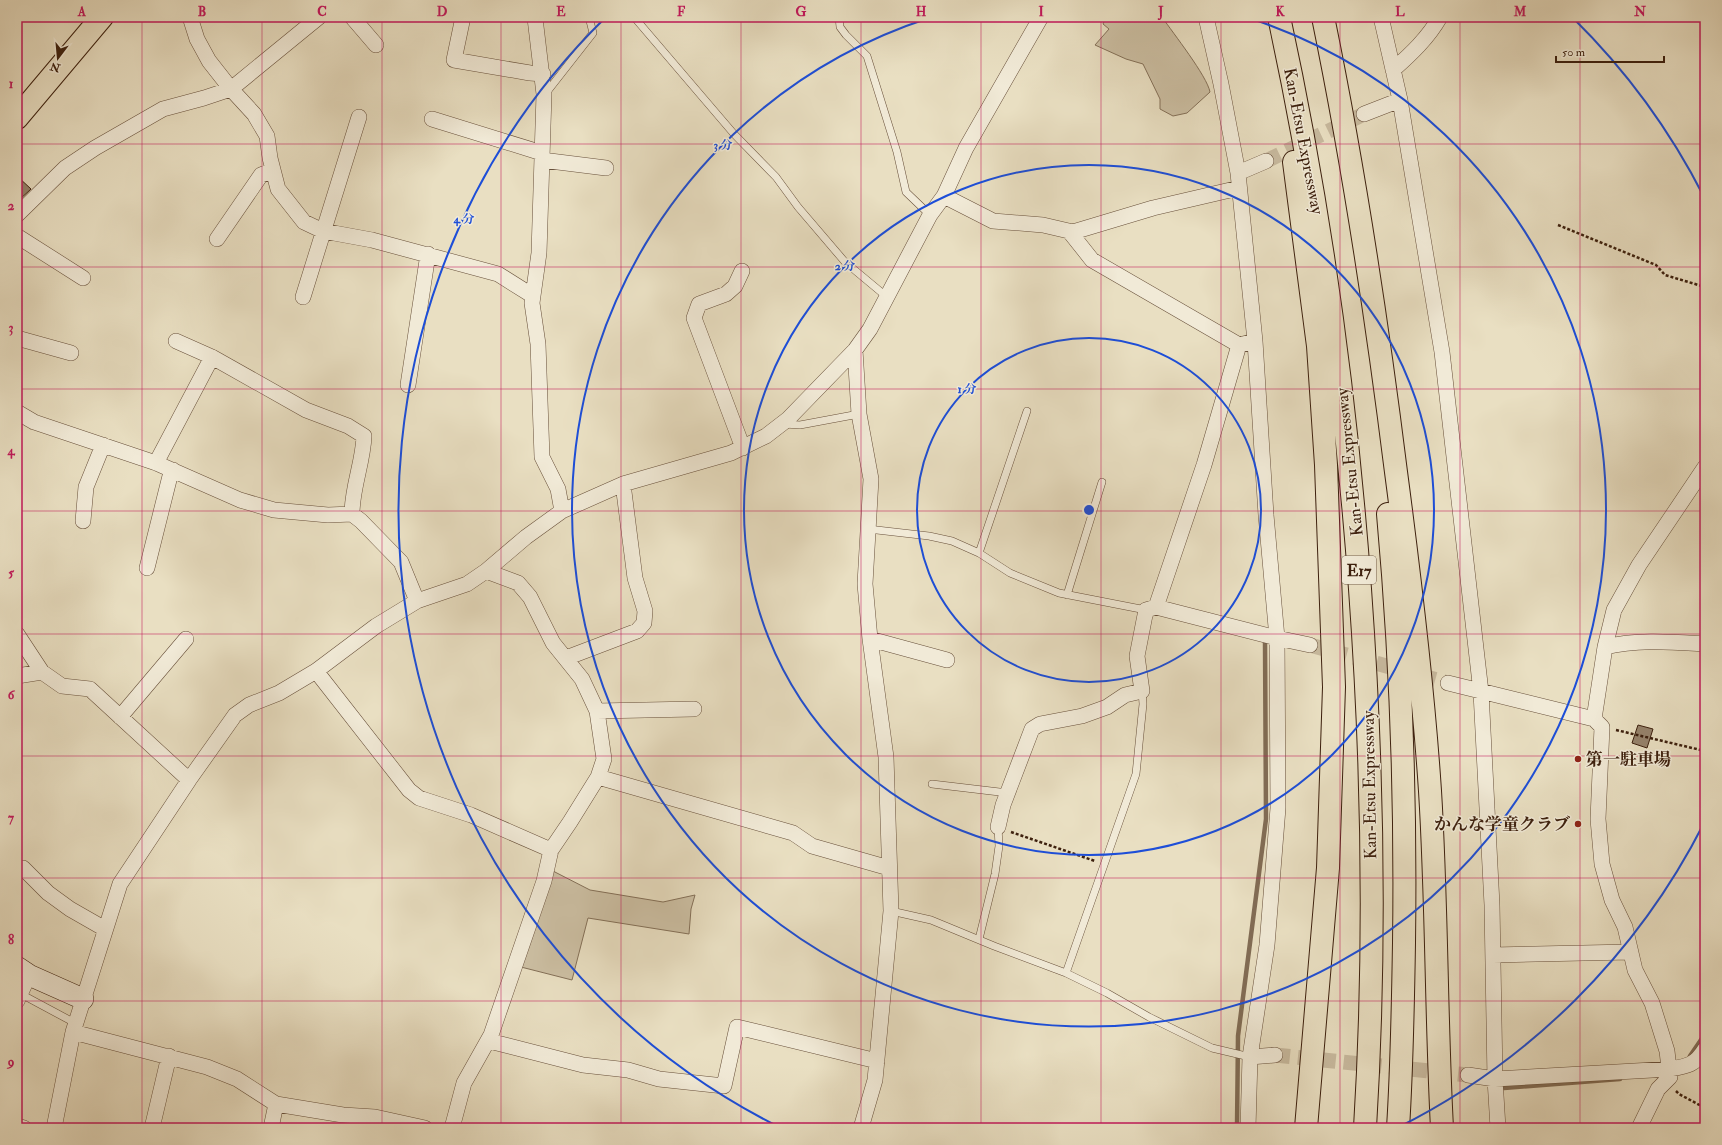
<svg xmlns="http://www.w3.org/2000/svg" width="1722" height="1145" viewBox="0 0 1722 1145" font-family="'IM FELL Double Pica','Noto Serif JP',serif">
	<rect width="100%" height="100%" fill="#e9dfc2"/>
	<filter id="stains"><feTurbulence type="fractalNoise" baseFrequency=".005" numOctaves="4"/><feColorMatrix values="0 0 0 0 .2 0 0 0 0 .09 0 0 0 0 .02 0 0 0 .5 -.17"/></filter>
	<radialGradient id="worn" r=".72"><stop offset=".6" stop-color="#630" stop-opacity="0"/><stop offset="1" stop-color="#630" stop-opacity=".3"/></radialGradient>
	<!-- green -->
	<path fill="#ccbfa3" stroke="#847058" d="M1106,17h56c11,16 45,59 48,75l-23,21 -14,3 -13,-7v-10l-17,-35 -17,-5 -31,-14 14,-16 -6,-5z
		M551,870l39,20 73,12 32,-7 -4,14 -2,25 -101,-16 -16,62 -55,-14z"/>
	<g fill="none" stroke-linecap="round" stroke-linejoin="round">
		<!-- stream -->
		<path stroke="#816c55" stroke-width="4.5" d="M1690,1056l15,-22
			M1504,1088l116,-9
			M1237,1128l1,-92 28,-217 -1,-179"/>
	</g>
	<!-- building -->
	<path fill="#96836c" stroke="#3d200e" d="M17,176l14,13 -14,13z
		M1638,725l15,4 -6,19 -15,-5z"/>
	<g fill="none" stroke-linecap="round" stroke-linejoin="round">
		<!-- street-tunnel -->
		<path stroke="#c7b99e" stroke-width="15" stroke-dasharray="15 8" stroke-linecap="butt" d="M1266,161l98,-47
			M1310,645l138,38
			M1275,1055l193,20"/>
		<!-- lane casing -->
		<g stroke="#68503b" stroke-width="8">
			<path id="lane" d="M634,17l100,117 42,43 22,30 47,55 42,35
				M839,17l1,10 6,8 21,21 30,96 9,40 24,23
				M546,93l47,-60 -4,-16
				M784,424l16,1 59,-11
				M868,529l61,7 23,5 27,12 31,20 49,20 87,17
				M979,553l48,-142
				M1067,595l35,-113
				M932,784l76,9
				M891,911l40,9 63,26 72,27 41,20 42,24 63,31 38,9
				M979,939l16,-65 4,-28 -1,-19
				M1066,973l70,-199 7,-70 -1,-13
				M19,993l56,30"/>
		</g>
		<!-- street casing -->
		<g stroke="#68503b" stroke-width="16">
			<path id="street" d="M190,17l7,22 12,22 22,28 23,25 13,22 3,22 8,31 26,33 19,9 49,9 126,34 35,22
				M352,17l24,28
				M463,17l-9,43 76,13 13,1
				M1206,17l15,67 17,89 17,168 11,174 11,123 1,170 -11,137 -17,112 -2,71
				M1381,17l19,83 42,252 39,340 11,213 3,174 3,49
				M535,18l9,76 -5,159 -7,50 6,41 4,113 16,32 4,22
				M1393,70c18,-16 35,-32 47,-53
				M1364,114l36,-14
				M432,119l110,34
				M542,160l64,8
				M1238,173l28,-12
				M944,196l49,25 50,4 30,7 80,-24 86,-20
				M17,215l48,-47 30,-20 68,-39 41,-11 27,-9 88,-72
				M1069,231l23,29 147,85
				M17,236l66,42
				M217,239l44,-64 12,-5
				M742,271l-7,15 -9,8 -27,10 -5,14 49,130
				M303,297l56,-180
				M17,338l54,15
				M176,341l36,16 94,53 42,16 16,10c-1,27 -12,51 -12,78
				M855,350l4,64 12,65 -6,105 5,55 16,118 5,154 -16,169 -14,48
				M408,385l20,-131
				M17,412l17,10 122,41 84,37 34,10 54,5 24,-1 9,7 40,41 16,39
				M156,463l56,-106
				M83,521l3,-34 17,-42
				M147,568l23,-92 3,-6
				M1156,607l48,-142 35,-120 16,-4
				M17,634l25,38 20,14 28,3 99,91
				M870,639l77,21
				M1605,647c32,-8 67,-5 100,-3
				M566,658l71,-27 7,-8 1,-12 -10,-33 -12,-94
				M316,671l93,119 10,8 52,17 80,35
				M17,676l25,-4
				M1448,683l146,36 11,-72 9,-37 25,-45 66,-98
				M597,711l97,-2
				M120,717l66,-78
				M1594,719l8,8 -4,92 4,45 10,36 13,27 10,43 17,33 15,48 3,26 -12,12 -19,39
				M598,777l195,56 19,13 77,22
				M998,827l5,-22 29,-76 8,-5 42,-8 25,-9 18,-12 17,-4 -5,-35 9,-46 10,-3 121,31 33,7
				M23,868l25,25 22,16 35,20
				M1493,955l137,-3
				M17,1001l12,-26
				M73,1032l134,35 30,12 39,25 67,11 32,2 50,11
				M489,1041l94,24 45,5 31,9 65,7 13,-59 140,34
				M1250,1057l25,-2
				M1468,1075l27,4 175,-10c18,-3 25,-4 35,-20
				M17,1126l7,2
				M54,1128l19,-96 47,-148 69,-104 46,-65 14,-10 30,-12 37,-22 60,-45 41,-25 50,-17 19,-13 40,-34 36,-26 61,-27 108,-31 35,-17 22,-17 67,-69 15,-21 60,-114 14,-19 22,-48 75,-131
				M152,1128l17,-72
				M271,1128l5,-24
				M452,1128l12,-45 27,-48 53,-154 7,-31 19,-28 28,-45 6,-18 -7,-48 -15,-32 -29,-36 -23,-46 -12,-14 -32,-12"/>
		</g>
		<!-- secondary casing -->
		<g stroke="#3d200e" stroke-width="22">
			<path id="secondary" d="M17,967l12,8 54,24"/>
		</g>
		<!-- primary casing -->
		<g stroke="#3d200e" stroke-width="24">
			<path id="primary" d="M17,118l85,-101"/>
		</g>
		<!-- highway casing -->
		<g stroke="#3d200e" stroke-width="24">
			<path id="highway" d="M1279,17c41,189 67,379 81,572 13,179 16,360 5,539
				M1323,17c31,151 54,303 73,455 14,106 27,212 34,319 7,112 6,225 12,337
				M1294,162l24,184 8,119 8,222 -6,181 -22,260
				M1388,514c13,143 18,286 16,429 -1,62 -2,123 -6,185"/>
		</g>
		<!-- path -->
		<path stroke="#3d200e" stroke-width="2.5" stroke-dasharray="3 2" stroke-linecap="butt" d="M1558,225l98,40 9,10 40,12
			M1616,730l89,21
			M1011,832l84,29
			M1676,1091l3,3 26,14"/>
		<!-- lane -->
		<use href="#lane" stroke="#f1ead7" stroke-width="7"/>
		<!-- street -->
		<use href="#street" stroke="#f1ead7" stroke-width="15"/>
		<!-- secondary -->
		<use href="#secondary" stroke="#f1ead7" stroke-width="21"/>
		<!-- primary -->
		<use href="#primary" stroke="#e9dfc2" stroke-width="22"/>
		<!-- highway -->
		<use href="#highway" stroke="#e9dfc2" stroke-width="22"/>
	</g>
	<!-- grid -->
	<path fill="none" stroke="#c2185b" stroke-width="1" stroke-opacity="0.55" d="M142,17v1111M262,17v1111M382,17v1111M501,17v1111M621,17v1111M741,17v1111M861,17v1111M981,17v1111M1101,17v1111M1221,17v1111M1340,17v1111M1460,17v1111M1580,17v1111M17,144h1688M17,267h1688M17,389h1688M17,511h1688M17,634h1688M17,756h1688M17,878h1688M17,1001h1688"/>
	<!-- distance rings -->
	<g fill="none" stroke="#1d4ed8" stroke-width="2">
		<circle cx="1089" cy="510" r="172"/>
		<circle cx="1089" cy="510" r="345"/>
		<path d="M1249 18A517 517 0 1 1 929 18"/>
		<path d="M1704 823A690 690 0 0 1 1397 1128M781 1128A690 690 0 0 1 605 18M1573 18A690 690 0 0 1 1704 197"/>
	</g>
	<!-- markers -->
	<g fill="#8f2418" stroke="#f1ead7" stroke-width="1.5">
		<circle cx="1578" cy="759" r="4"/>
		<circle cx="1578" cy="824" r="4"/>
	</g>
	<g text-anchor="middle" stroke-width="3" stroke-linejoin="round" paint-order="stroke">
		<!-- shield labels -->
		<rect fill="#f1ead7" stroke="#735d4a" stroke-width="1" x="1342" y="556" width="34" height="28" rx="3"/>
		<g font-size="16" font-weight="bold" fill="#3d200e">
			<text x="1359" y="576">E17</text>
		</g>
		<!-- street labels -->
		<g font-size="17" fill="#3d200e" stroke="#f1ead7">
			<text transform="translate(1304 141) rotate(79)" y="6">Kan-Etsu Expressway</text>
			<text transform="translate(1349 462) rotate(-96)" y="6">Kan-Etsu Expressway</text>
			<text transform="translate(1369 785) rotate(-91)" y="6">Kan-Etsu Expressway</text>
		</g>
		<!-- poi labels -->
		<g font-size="17" font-weight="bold" fill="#3d200e" stroke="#f1ead7" text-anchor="start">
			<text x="1586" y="765">第一駐車場</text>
			<text x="1570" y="830" text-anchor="end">かんな学童クラブ</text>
		</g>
	</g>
	<circle cx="1089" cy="510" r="6" fill="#1d4ed8" stroke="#f1ead7" stroke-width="2"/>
	<g font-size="12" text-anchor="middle" font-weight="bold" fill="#1d4ed8" stroke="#f1ead7" stroke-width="3" stroke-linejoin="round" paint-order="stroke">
		<text x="723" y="149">3 分</text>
		<text x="464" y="223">4 分</text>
		<text x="845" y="270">2 分</text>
		<text x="967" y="393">1 分</text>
	</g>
	<!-- margin -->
	<rect width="1722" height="1145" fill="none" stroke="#e9dfc2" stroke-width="44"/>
	<!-- north arrow -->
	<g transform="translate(58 58) rotate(196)" stroke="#f1ead7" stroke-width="3" paint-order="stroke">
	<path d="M0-3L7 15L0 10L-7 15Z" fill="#3d200e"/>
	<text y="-6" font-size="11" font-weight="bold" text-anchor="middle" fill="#3d200e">N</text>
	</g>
	<!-- scale -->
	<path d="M1556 56v6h108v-6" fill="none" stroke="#3d200e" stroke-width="2"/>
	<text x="1562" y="56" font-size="12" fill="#3d200e" stroke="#f1ead7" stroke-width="3" paint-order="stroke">50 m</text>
	<rect x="22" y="22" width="1678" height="1101" fill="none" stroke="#c2185b" stroke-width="1.5"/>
	<g font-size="13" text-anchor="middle" font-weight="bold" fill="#c2185b">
		<text x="82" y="16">A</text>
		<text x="202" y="16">B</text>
		<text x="322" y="16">C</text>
		<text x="442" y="16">D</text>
		<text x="561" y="16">E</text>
		<text x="681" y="16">F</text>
		<text x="801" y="16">G</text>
		<text x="921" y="16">H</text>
		<text x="1041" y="16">I</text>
		<text x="1161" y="16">J</text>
		<text x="1280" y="16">K</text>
		<text x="1400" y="16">L</text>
		<text x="1520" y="16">M</text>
		<text x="1640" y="16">N</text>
		<text x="11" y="88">1</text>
		<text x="11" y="210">2</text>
		<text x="11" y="332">3</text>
		<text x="11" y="455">4</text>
		<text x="11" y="577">5</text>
		<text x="11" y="699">6</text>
		<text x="11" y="822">7</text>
		<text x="11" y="944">8</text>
		<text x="11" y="1066">9</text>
	</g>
	<rect width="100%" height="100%" filter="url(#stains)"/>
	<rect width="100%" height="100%" fill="url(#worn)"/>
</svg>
